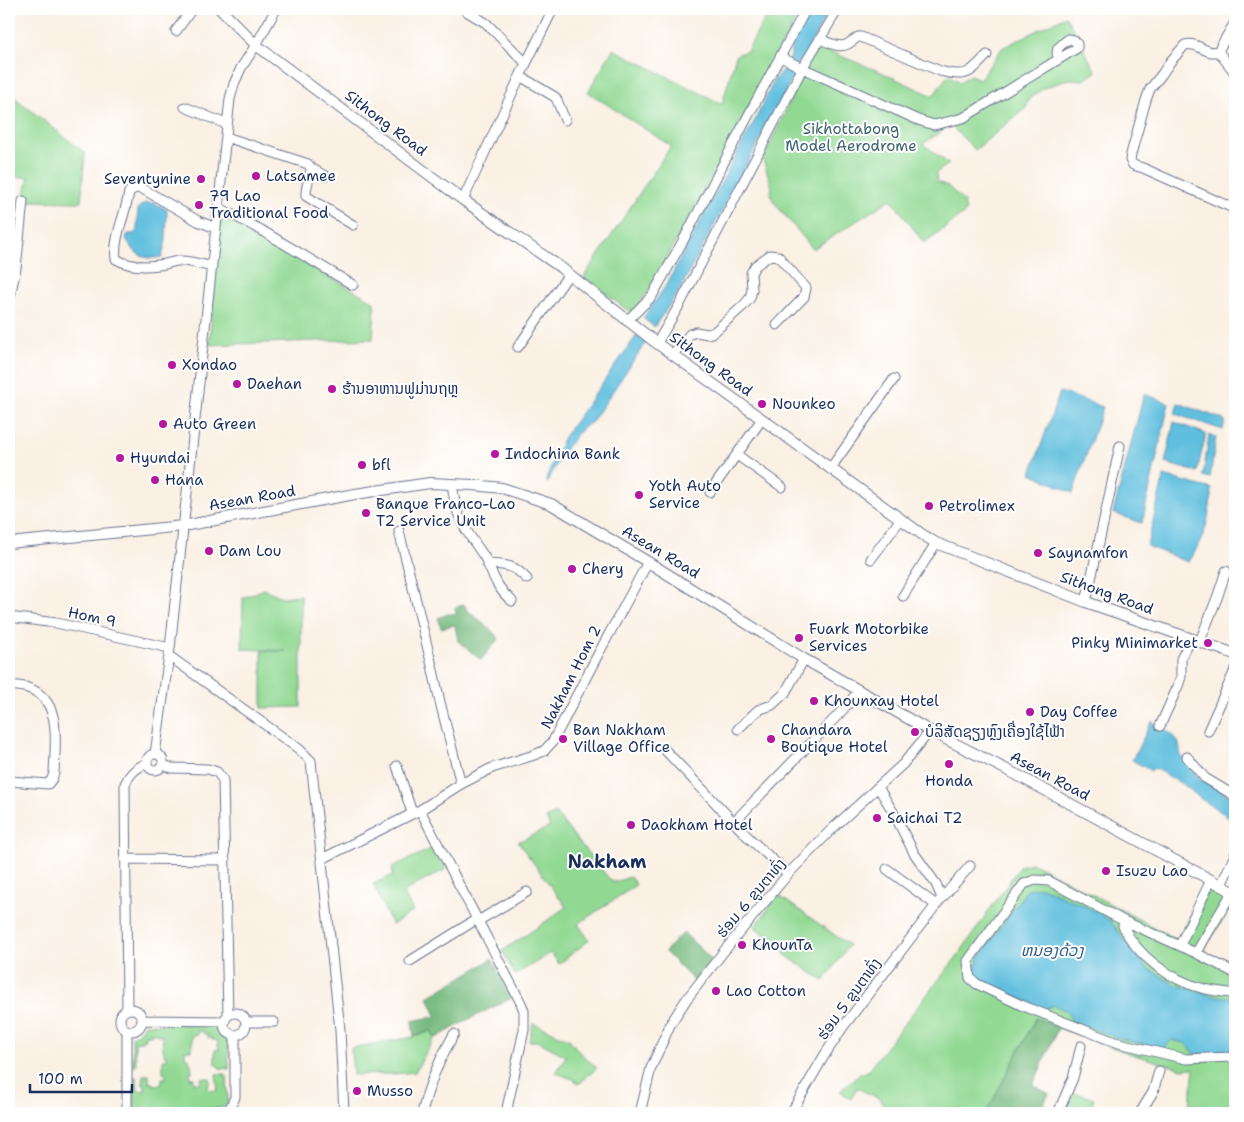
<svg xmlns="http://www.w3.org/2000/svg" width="1244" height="1122" viewBox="0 0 1244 1122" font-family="'Shantell Sans','Noto Sans Lao',sans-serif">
	<rect width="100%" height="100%" fill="#fff"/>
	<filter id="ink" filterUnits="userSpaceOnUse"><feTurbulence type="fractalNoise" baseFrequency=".02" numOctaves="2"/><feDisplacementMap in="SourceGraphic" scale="10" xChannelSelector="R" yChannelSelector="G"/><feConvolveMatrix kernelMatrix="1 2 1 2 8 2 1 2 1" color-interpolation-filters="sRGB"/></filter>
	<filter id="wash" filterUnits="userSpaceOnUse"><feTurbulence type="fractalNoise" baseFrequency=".0096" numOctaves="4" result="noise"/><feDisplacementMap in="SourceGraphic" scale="20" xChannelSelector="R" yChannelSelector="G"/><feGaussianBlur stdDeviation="1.12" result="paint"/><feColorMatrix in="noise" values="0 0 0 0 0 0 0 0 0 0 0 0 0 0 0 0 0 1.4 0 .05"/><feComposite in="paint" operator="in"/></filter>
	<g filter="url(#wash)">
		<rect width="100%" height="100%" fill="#faf0e3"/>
		<!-- green -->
		<path fill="#91d993" stroke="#568478" d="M769,9h32l-75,142 -78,141 -17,21 -47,-36 87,-131 -83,-54 25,-43 109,55 14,-49 11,-4 20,-36z
			M1066,16l30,56 -12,8 -15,-1 -25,9 -15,11 -3,9 -51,42 -25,-25 -27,19 26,20 -13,9 1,9 11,4 16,16 2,10 -42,31 -33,-44 -78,50 -36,-43 -7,-11 2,-8 -9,-27 52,-114 66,26 52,24 15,-21 12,7 10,-7 10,4 22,-31z
			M9,93l76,60 -4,49 -58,-1 6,-24h-20z
			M221,218h4l148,83 2,6 -2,32 -164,6z
			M264,589l18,8 19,-2v112l-39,1v-57h23l-43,-2 1,-51z
			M555,813l56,68 4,1 15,-5 6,8 -58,39 11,16 -30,24 -8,-11 -36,22 -13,-24 33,-22 31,-22 -48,-65 32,-15 -4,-9z
			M435,847l11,22 -43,23 10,19 -21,14 -19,-41 20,-9 -1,-8z
			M1033,863l145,77 28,-54 29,14 -32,52 32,17v144h-46l5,-45 -12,1 -51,-15 -73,-26 -25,57 16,9 -11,19h-152l-6,-14 -23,-11 -6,11 -11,-8 13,-12 7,-5 8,-3 21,-28 70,-89 61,-88z
			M778,895l71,50 -25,36 -39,-26v-5l-30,-23z
			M533,1023l37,17 9,12 18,16 -18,16 -6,-5 -17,-6 10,-17 -29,-15h-8z
			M145,1024l72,1 8,9 3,3 1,32 -9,-1 -5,-4v-14h4l-2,-10h-5v-2h-4v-4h-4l-1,-3h-5v4l-6,1v14h-7v8h4l1,6h1l1,8h-2v6h4v5h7v-5h9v5l-2,1 1,7 9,-1 -2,-16h9v2l2,1 1,25 -5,6 -88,3 -2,-33 4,-1 1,13 7,1v-7h-2v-9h6v8h4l1,2 8,-1v-6h4v-5h-3v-14h4v-4h-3v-5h-1l-1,-15h-5v-2h-6v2h-6v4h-3v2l-7,1 1,23 -3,2 -1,-31 6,-3z
			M431,1031l4,6 -20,35 -22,2 -40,1 -2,-27 63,-11z
			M1074,1093l20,5 -4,15h-23z"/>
		<!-- forest -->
		<path fill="#74b97d" stroke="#48746e" d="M464,604l3,6 19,15 13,13 -18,22 -23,-19 -3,-16 -14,3 -3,-10 10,-4h8l-1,-6z
			M684,933l28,27 -17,22 -30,-30 11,-13z
			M492,959l20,39 -43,21 -33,19 -5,-7 -17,6 -2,-16 24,-5 -8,-19z
			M1036,1018l22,10 -25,57 16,9 -11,19h-52z"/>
		<!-- water -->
		<path fill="#60bfde" stroke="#3e779e" d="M811,9h18l-25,48 -5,4 -7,19 -114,213 -24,34 -11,-9 22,-31 91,-169 19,-39 12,-15 4,-8v-10z
			M145,203h10l12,7 -1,30 -4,17c-19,4 -28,-3 -36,-19l2,-4h6l3,-4 1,-22z
			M637,335l9,7 -54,80 -10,6 -19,24 -16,31 -1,-5 18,-41z
			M1060,392l43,15 -30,86 -42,-20z
			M1144,394l25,9 -27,120 -29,-10z
			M1178,403l47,17 -2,10 -48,-16z
			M1174,422l32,12 -9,38 -32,-9z
			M1209,435l7,2 -6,41 -7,-2z
			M1164,476l48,13c-3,30 -6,48 -24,73l-41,-16z
			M1152,721c14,13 29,11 28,34l21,26h3l31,18v18h-6l-28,-18 -17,-14 -30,-17 -3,3 -19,-11z
			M1042,887l56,25 12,9 36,46 28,17 35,11 26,3v52l-11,2 -29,2 -10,-11 -13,-3 -9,9 -45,-11 -46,-17 -5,-10 -14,-6 -8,4 -63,-28 -8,-9 6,-16 48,-67z"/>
	</g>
	<g filter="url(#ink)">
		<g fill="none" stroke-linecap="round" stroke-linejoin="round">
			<!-- minor casing -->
			<g stroke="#69738d" stroke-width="11">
				<path id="minor" d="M466,11l20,12 40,40
					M176,31l16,-22
					M820,39c8,3 19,10 28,5 3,-2 7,-5 10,-7h3l79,34c27,7 29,3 47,-16
					M1218,51c-11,5 -21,-10 -33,-6l-15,17 -8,12 -12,15 -4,11 -15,54 -1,6 3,5 10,3 92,41
					M1218,51l17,-29
					M1218,51l17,22
					M781,57l17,9 120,54 16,5 29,-7 101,-62 13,-8v-4l-3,-4 -6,-1 -10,9 -1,5 2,6
					M520,76l35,21 2,3 8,20
					M185,107l41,17
					M226,137l82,27 3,4c0,9 -6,18 -5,28l47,29
					M311,168l14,8
					M463,200l57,-124 33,-67
					M218,207l43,23 92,55
					M212,267c-11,-3 -24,-7 -35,-6 -4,1 -8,2 -12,3 -16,3 -34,4 -49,-5 -3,-22 10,-45 13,-67l6,-4 8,1 55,32 18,7
					M9,301l7,-33 7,-67
					M627,321l25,-25 32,-57 63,-121 59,-109
					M657,343l23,-39 123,-237 35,-58
					M518,347l51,-73
					M673,354l17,-20 6,-2 12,2 6,-2 29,-26 7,-8 2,-8 -1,-17 4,-7 15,-11 8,1 28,32 -2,9 -27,28
					M737,455l45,32
					M830,469l64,-90
					M452,484c2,12 3,24 8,34 6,15 17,27 25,40 8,17 12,31 27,43
					M710,492l52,-73
					M399,531l34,139 7,32 21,82
					M871,559l29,-39
					M487,564c19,1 26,0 40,15
					M903,596l33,-53
					M1086,602l34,-156
					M9,617l47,6 114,25
					M1200,641l17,-43 9,-27
					M169,656l130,93 12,12 29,269 4,83
					M9,685c6,1 13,1 19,3 35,12 27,56 26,85l-2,6 -4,5 -39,-3
					M1160,726l18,-40 3,-9v-18l10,-20
					M738,729l20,-19 14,-5 13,-12 19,-34
					M1208,731l27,-61
					M665,750l83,87 40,37
					M147 762a8 8 0 1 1 16 0a8 8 0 1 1-16 0Z
					M155,754l15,-106 60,-549 4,-15 7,-16 15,-23 20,-36
					M1187,757l18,21 30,18
					M163,765l9,3 36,1 9,3 6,8 5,236
					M397,766l15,47
					M878,787l14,23 22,43 22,31 6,14
					M420,810l101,193 3,8v19l-18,83
					M734,822l106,-109 19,-22
					M125,859l100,1
					M322,859l98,-49 41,-26 31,-16 39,-12 13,-5 9,-10 41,-79 54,-100
					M887,869l49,36
					M1221,885l14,-30
					M478,921l49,-29
					M1124,921l-1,5c14,30 46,53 78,62 11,3 23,4 34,6
					M1180,945l31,-65
					M1196,953l37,-62
					M410,961l67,-42
					M1235,973l-39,-20 -72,-32 -75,-40 -14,-1 -11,4 -56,77 2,17 7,6 44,21 94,37 71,17 45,-2 4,-3
					M120 1020a11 11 0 1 1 22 0a11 11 0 1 1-22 0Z
					M127,1010l-2,-226c5,-11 11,-16 22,-21
					M224 1024a11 11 0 1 1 22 0a11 11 0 1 1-22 0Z
					M142,1020l83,1
					M246,1022h28
					M9,1112l10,1
					M127,1113v-78l2,-4
					M228,1113l7,-16v-62
					M422,1113c6,-27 18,-55 32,-79
					M640,1113l11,-45 20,-45 15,-23 38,-49 64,-77 44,-45 71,-65 27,-33
					M791,1113l33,-57 19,-29 93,-122 34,-39
					M1058,1113l15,-35 8,-32
					M1140,1113l13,-21 6,-21"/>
			</g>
			<!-- major casing -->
			<g stroke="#69738d" stroke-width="12">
				<path id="major" d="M220,9l36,36 207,155 97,67 95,75 268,193 13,8 56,22 94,37 149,52
					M9,543l174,-17 172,-32 75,-11 43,2 29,3 49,16 97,58 156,97 126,72 89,45 216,117"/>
			</g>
			<!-- minor -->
			<use href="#minor" stroke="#fff" stroke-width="9"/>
			<!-- major -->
			<use href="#major" stroke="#fff" stroke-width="10"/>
		</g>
	</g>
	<!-- markers -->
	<g fill="#b5179e" stroke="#fff" stroke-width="2">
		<circle cx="256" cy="176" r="5"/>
		<circle cx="201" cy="179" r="5"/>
		<circle cx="199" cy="205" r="5"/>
		<circle cx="172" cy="365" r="5"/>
		<circle cx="237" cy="384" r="5"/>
		<circle cx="332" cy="389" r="5"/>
		<circle cx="762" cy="404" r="5"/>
		<circle cx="163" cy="424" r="5"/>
		<circle cx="495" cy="454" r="5"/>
		<circle cx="120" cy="458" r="5"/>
		<circle cx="362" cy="465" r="5"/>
		<circle cx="155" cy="480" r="5"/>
		<circle cx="639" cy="495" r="5"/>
		<circle cx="929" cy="506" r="5"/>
		<circle cx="366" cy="513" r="5"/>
		<circle cx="209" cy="551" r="5"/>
		<circle cx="1038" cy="553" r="5"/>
		<circle cx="572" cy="569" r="5"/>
		<circle cx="799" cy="638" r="5"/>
		<circle cx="1208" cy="643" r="5"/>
		<circle cx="814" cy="701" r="5"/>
		<circle cx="1030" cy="712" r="5"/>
		<circle cx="915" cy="732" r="5"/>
		<circle cx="563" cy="739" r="5"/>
		<circle cx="771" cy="739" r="5"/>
		<circle cx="949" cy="764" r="5"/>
		<circle cx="877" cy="818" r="5"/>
		<circle cx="631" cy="825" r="5"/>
		<circle cx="1106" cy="871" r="5"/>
		<circle cx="742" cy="945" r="5"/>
		<circle cx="716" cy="991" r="5"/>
		<circle cx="357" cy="1091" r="5"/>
	</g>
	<g text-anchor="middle" stroke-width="4" stroke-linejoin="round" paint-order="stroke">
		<!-- street labels -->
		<g font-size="15" fill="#1b2f5e" stroke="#fff">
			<text transform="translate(386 123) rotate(37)" y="5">Sithong Road</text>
			<text transform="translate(711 364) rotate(36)" y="5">Sithong Road</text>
			<text transform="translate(252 498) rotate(-10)" y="5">Asean Road</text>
			<text transform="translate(661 552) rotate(31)" y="5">Asean Road</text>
			<text transform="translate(1107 593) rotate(20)" y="5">Sithong Road</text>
			<text transform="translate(92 617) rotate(12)" y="5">Hom 9</text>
			<text transform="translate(571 677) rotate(-63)" y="5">Nakham Hom 2</text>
			<text transform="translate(1050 776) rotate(28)" y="5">Asean Road</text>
			<text transform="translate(751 898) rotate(-50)" y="5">ຮ່ອມ 6 ຂູນຕາທົ່ງ</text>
			<text transform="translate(849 999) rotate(-54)" y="5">ຮ່ອມ 5 ຂູນຕາທົ່ງ</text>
		</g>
		<!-- park labels -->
		<g font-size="15" fill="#3e626e" stroke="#fff">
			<text x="851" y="134">Sikhottabong<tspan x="851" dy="17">Model Aerodrome</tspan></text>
		</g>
		<!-- poi labels -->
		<g font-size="15" fill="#1b2f5e" stroke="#fff" text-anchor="start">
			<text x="266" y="181">Latsamee</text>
			<text x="191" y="184" text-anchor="end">Seventynine</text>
			<text x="209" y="201">79 Lao<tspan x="209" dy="17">Traditional Food</tspan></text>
			<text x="182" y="370">Xondao</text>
			<text x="247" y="389">Daehan</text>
			<text x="342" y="394">ຮ້ານອາຫານຟູມ່ານຖຫຼ</text>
			<text x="772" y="409">Nounkeo</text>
			<text x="173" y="429">Auto Green</text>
			<text x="505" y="459">Indochina Bank</text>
			<text x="130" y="463">Hyundai</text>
			<text x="372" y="470">bfl</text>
			<text x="165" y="485">Hana</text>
			<text x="649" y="491">Yoth Auto<tspan x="649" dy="17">Service</tspan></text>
			<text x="376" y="509">Banque Franco-Lao<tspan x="376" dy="17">T2 Service Unit</tspan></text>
			<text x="939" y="511">Petrolimex</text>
			<text x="219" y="556">Dam Lou</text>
			<text x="1048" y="558">Saynamfon</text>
			<text x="582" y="574">Chery</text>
			<text x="809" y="634">Fuark Motorbike<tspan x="809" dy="17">Services</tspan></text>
			<text x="1198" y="648" text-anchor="end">Pinky Minimarket</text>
			<text x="824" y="706">Khounxay Hotel</text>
			<text x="1040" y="717">Day Coffee</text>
			<text x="573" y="735">Ban Nakham<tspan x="573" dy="17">Village Office</tspan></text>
			<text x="781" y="735">Chandara<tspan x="781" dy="17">Boutique Hotel</tspan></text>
			<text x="925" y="737">ບໍລິສັດຊຽງຫຼົງເຄື່ອງໃຊ້ໄຟ້າ</text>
			<text x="949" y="786" text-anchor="middle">Honda</text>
			<text x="887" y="823">Saichai T2</text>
			<text x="641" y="830">Daokham Hotel</text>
			<text x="1116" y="876">Isuzu Lao</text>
			<text x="752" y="950">KhounTa</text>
			<text x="726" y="996">Lao Cotton</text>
			<text x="367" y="1096">Musso</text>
		</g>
		<!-- water labels -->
		<g font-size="16" font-style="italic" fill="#33618b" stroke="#fff">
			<text x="1052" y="956">ຫນອງດ້ວງ</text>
		</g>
		<!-- quarter labels -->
		<g font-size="18" font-weight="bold" fill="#1b2f5e" stroke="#fff">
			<text x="607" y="868">Nakham</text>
		</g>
	</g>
	<!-- margin -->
	<rect width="1244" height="1122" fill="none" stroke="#fff" stroke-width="30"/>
	<!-- scale -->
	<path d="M30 1084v8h102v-8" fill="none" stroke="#1b2f5e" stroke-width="2.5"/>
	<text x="38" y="1084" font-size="15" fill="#1b2f5e" stroke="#ffffff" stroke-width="4" paint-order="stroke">100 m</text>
</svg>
